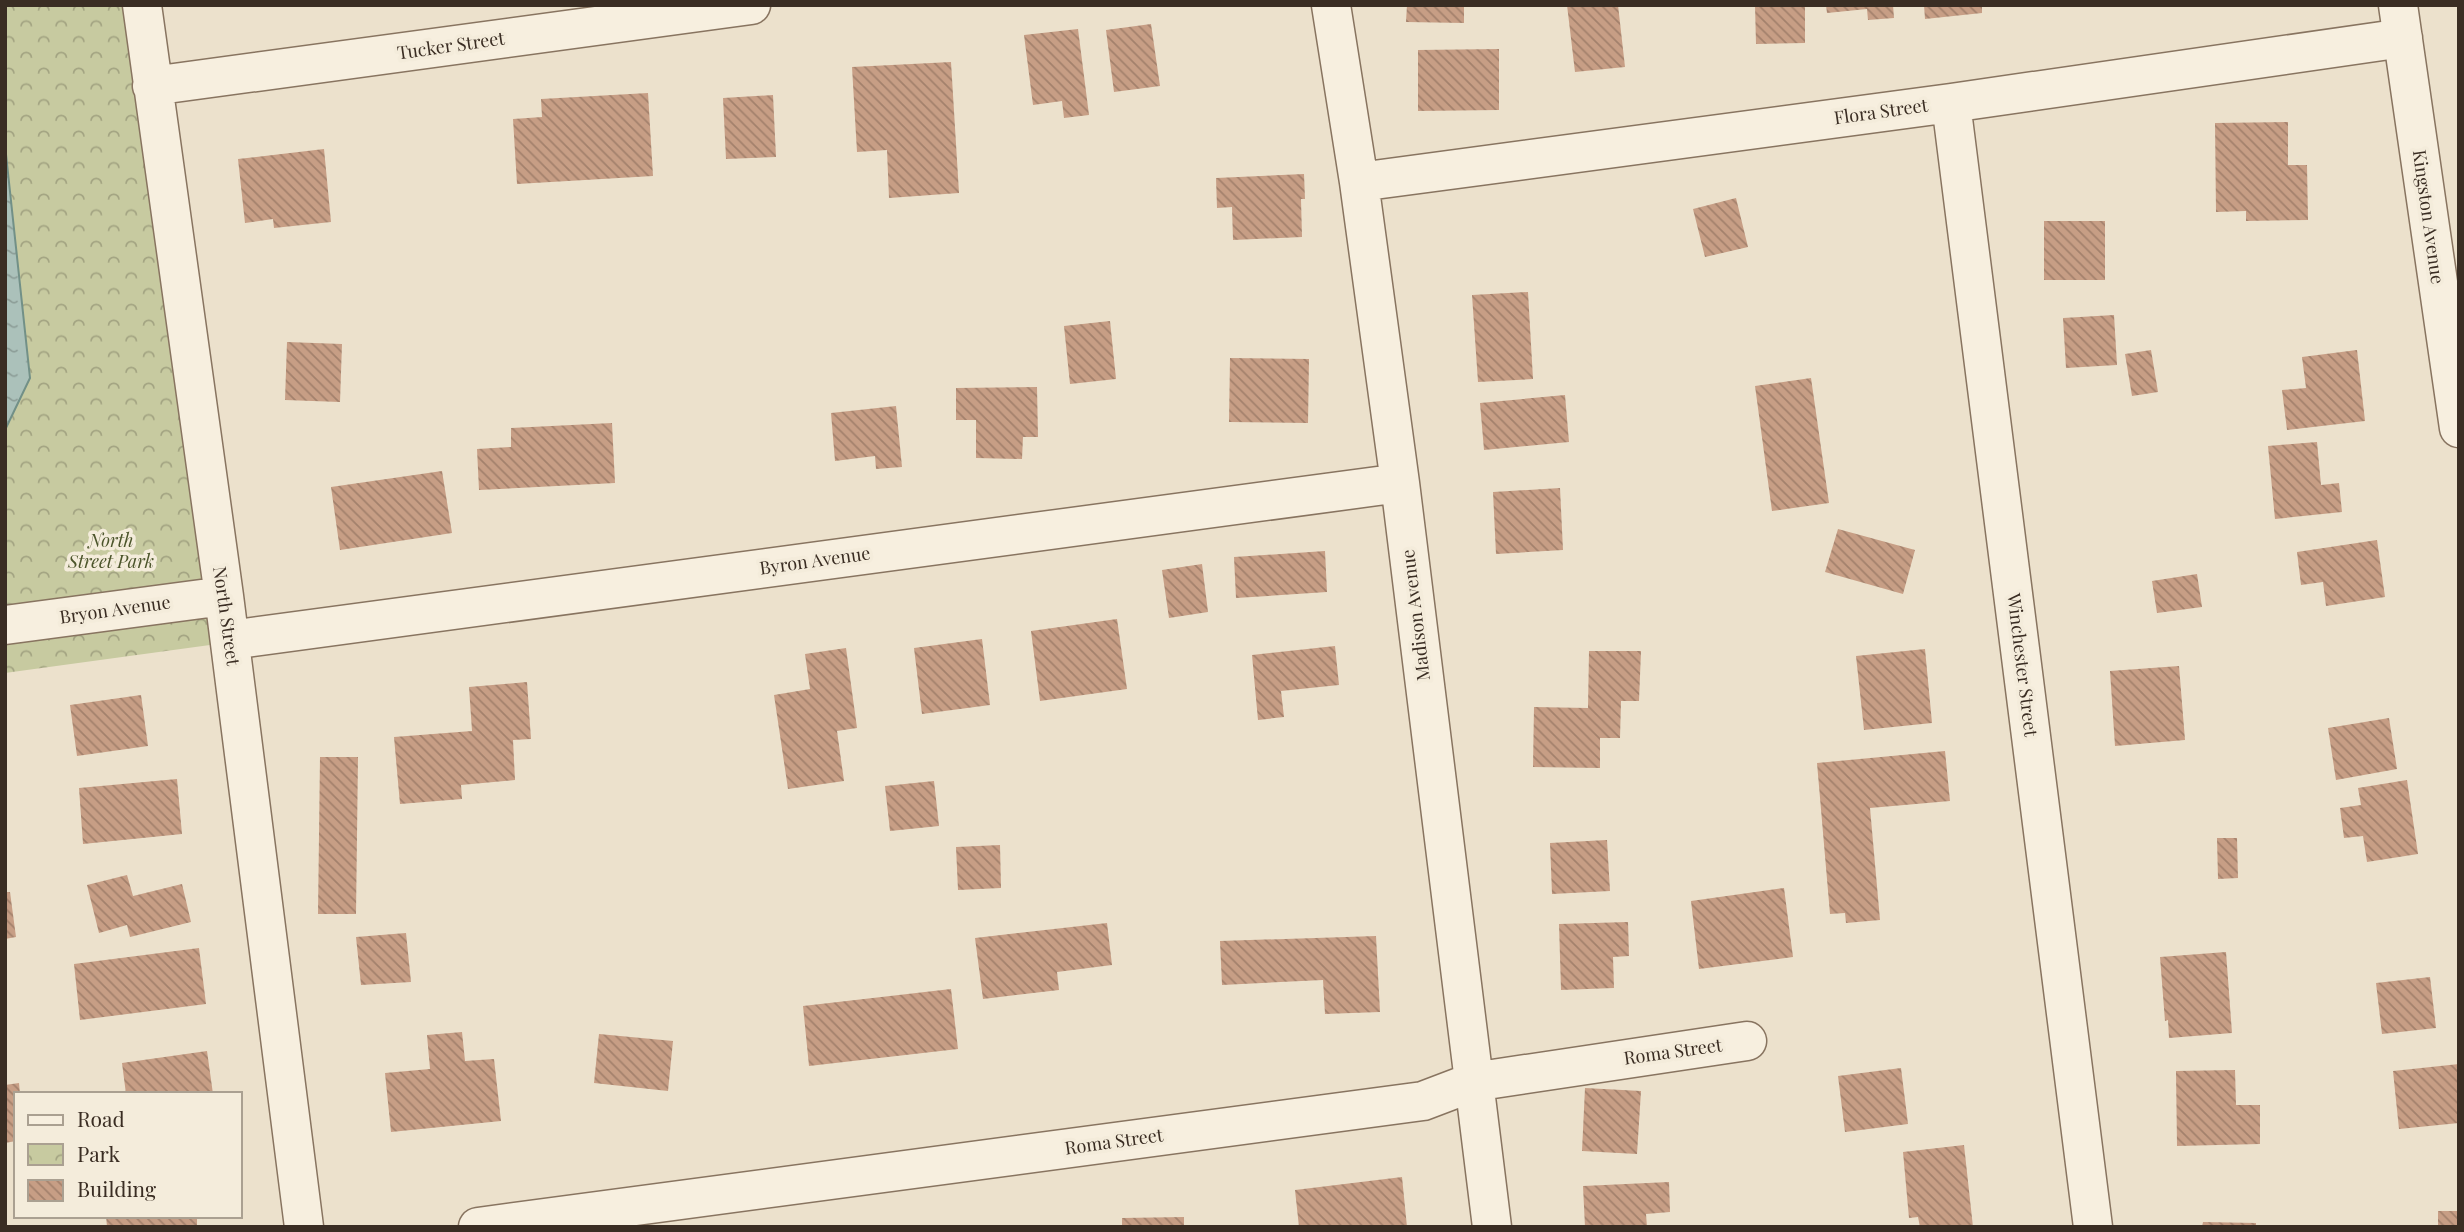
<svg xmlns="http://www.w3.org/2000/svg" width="2464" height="1232" viewBox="0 0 2464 1232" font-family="'Playfair Display',serif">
	<defs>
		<pattern id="park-crowns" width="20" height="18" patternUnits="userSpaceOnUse" patternTransform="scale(1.75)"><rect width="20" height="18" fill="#c7caa0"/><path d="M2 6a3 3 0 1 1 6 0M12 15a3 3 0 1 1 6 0" fill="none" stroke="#a3a482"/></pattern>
		<pattern id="water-ripples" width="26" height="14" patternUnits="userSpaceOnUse" patternTransform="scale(1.75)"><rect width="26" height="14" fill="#abc1ba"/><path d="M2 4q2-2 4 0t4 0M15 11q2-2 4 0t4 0" fill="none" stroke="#8c9d97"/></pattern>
		<pattern id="building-back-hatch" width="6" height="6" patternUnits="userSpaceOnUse" patternTransform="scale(1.75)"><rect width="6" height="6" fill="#c79e85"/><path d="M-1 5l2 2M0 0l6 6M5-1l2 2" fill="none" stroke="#a3816c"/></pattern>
	</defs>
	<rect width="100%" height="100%" fill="#ece1cc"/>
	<!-- park -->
	<path fill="url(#park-crowns)" d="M5,5h137l88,635 -20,5 -205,28z"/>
	<!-- water -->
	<path fill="url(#water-ripples)" stroke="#729087" stroke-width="2" d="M5,145l25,233 -25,52z"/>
	<!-- building -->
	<path fill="url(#building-back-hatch)" d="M1407,5h57v18l-58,-1z
		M1567,5h51l7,62 -50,5z
		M1755,5h50v38l-49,1z
		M1826,5h67l1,13 -26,2 -1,-11 -40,4z
		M1924,5h58v8l-57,6z
		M1151,24l9,62 -46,6 -8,-62z
		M1078,29l11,86 -25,3 -2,-17 -29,4 -9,-70z
		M1499,49v61l-81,1v-61z
		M951,62l8,131 -70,5 -2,-48 -30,2 -5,-85z
		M648,93l5,83 -136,8 -4,-65 29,-2 -1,-18z
		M773,95l3,62 -50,2 -3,-61z
		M2288,122v43h19l1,55 -62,1v-10l-30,1 -1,-89z
		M324,149l7,73 -57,6 -1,-9 -28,4 -7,-64z
		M1304,174l1,25h-4l1,38 -69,3 -1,-33 -15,1 -1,-30z
		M1736,198l12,49 -43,10 -12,-48z
		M2044,221h61v59h-61z
		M1528,292l5,87 -55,3 -6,-87z
		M2114,315l3,50 -51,3 -3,-50z
		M1110,321l6,58 -46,5 -6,-58z
		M287,342l55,2 -2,58 -55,-2z
		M2151,350l7,42 -26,4 -7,-42z
		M2357,350l8,71 -78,9 -5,-40 24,-2 -4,-31z
		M1230,358l79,1 -1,64 -79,-1z
		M1811,378l18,125 -57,8 -17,-125z
		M1037,387l1,50h-15l-1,22 -46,-1v-38h-20v-32z
		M1565,395l4,47 -85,8 -4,-47z
		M896,406l6,61 -26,2 -1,-13 -40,5 -4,-48z
		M612,423l3,60 -136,7 -2,-41 34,-2v-19z
		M2317,442l4,43 18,-2 3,29 -67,7 -7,-73z
		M442,471l10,62 -112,17 -9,-63z
		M1560,488l3,62 -67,4 -3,-62z
		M1838,529l77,21 -12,44 -78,-22z
		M2377,540l8,57 -59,9 -3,-24 -22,3 -4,-33z
		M1325,551l2,41 -91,6 -2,-41z
		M1202,564l6,48 -39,6 -7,-48z
		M2197,574l5,33 -45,6 -5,-32z
		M1117,619l10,70 -87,12 -9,-70z
		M982,639l8,66 -68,9 -8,-66z
		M1335,646l4,39 -58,6 3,26 -26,3 -6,-65z
		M846,648l11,80 -20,3 7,50 -56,8 -14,-94 36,-6 -5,-35z
		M1925,649l7,74 -68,7 -8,-74z
		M1589,651h52l-2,50h-18l-1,37h-20v30l-67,-1 1,-60 54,1z
		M2179,666l6,74 -70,6 -5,-75z
		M527,682l4,57 -18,1 2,40 -54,5 1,14 -62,5 -6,-67 78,-6 -3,-44z
		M141,695l7,51 -71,10 -7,-51z
		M2389,718l8,51 -61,11 -8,-52z
		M1945,751l5,50 -80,7 10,112 -34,3 -1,-10 -15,1 -13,-151z
		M320,757h38l-2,157h-38z
		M177,779l5,55 -99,10 -4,-56z
		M2407,780l11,74 -51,8 -4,-26 -19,2 -4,-30 21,-3 -3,-17z
		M934,781l5,45 -49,5 -5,-45z
		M2217,838h20l1,40 -20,1z
		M1607,840l3,51 -58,3 -2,-51z
		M1000,845l1,43 -43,2 -2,-43z
		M127,875l6,21 49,-12 9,38 -61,15 -3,-12 -28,8 -12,-48z
		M1784,888l9,69 -94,12 -8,-68z
		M5,892h5l6,45 -11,2z
		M1628,922l1,34 -16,1 1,31 -53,2 -2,-66z
		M1107,923l5,42 -55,7 2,18 -76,9 -8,-61z
		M406,933l5,49 -50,3 -5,-48z
		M1376,936l4,76 -55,2 -2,-34 -101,5 -2,-44z
		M199,948l7,56 -126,16 -6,-56z
		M2226,952l6,81 -63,5 -1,-18 -3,1 -5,-64z
		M2430,977l6,51 -54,6 -6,-51z
		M951,989l7,60 -149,17 -6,-60z
		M462,1032l3,29 29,-2 7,62 -110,11 -6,-59 45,-4 -3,-34z
		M599,1034l74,7 -5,50 -74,-8z
		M207,1051l6,43h-87l-4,-31z
		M2459,1064v59l-60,6 -6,-58z
		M1901,1068l7,56 -63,8 -7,-56z
		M2235,1070l1,35h24v39l-83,2 -1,-75z
		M19,1083l1,11h-4v47l-11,2v-58z
		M1585,1088l56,3 -4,63 -55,-3z
		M1964,1145l9,82h-53l-2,-10 -9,1 -6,-66z
		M1402,1177l5,50h-108l-4,-37z
		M1669,1182l1,30 -24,2 1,13h-62l-2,-41z
		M2438,1211h21v16h-21z
		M106,1216h91v11h-90z
		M1184,1217v10h-62v-9z
		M2203,1222l53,1v4h-54z"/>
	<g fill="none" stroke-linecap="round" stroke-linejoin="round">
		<!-- minor casing -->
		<g stroke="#887460" stroke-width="41">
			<path id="minor" d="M142,5l82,591 80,631
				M1331,5l28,177 41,301 92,744
				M2398,5l61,423
				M152,86l599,-81
				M1951,103l142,1124
				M1359,182l592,-79 452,-65
				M5,625l219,-29
				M230,640l1170,-157
				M478,1227l945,-126 50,-19 274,-41"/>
		</g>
		<!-- minor -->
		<use href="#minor" stroke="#f7efdf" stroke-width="38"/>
	</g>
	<g text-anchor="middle" stroke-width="7" stroke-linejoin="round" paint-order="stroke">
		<!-- street labels -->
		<g font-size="18" fill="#3a2d23" stroke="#f4ecdb">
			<text transform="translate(451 46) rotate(-8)" y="6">Tucker Street</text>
			<text transform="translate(1881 112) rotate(-8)" y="6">Flora Street</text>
			<text transform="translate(2428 217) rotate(82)" y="6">Kingston Avenue</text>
			<text transform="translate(815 561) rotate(-8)" y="6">Byron Avenue</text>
			<text transform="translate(115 610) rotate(-8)" y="6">Bryon Avenue</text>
			<text transform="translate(1416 615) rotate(-97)" y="6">Madison Avenue</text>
			<text transform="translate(226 616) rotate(82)" y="6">North Street</text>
			<text transform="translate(2022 665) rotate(83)" y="6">Winchester Street</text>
			<text transform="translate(1673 1052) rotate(-8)" y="6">Roma Street</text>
			<text transform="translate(1114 1142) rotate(-8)" y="6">Roma Street</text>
		</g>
		<!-- park labels -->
		<g font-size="18" font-style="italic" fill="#4c552b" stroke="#f4ecdb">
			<text x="111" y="547">North<tspan x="111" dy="21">Street Park</tspan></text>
		</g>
	</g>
	<!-- border -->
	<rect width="2464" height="1232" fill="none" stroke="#3a2d23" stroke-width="14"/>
	<!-- legend -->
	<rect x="14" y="1092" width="228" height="126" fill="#f4ecdb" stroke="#aaa091" stroke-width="2"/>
	<rect x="28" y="1115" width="35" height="10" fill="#f7efdf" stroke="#aaa091" stroke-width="2"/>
	<text x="77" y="1127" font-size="21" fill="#3a2d23">Road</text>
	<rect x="28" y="1144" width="35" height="21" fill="url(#park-crowns)" stroke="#aaa091" stroke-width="2"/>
	<text x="77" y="1162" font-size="21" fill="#3a2d23">Park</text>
	<rect x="28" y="1180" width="35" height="21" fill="url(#building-back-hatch)" stroke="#aaa091" stroke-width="2"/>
	<text x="77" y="1197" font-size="21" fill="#3a2d23">Building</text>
</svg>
